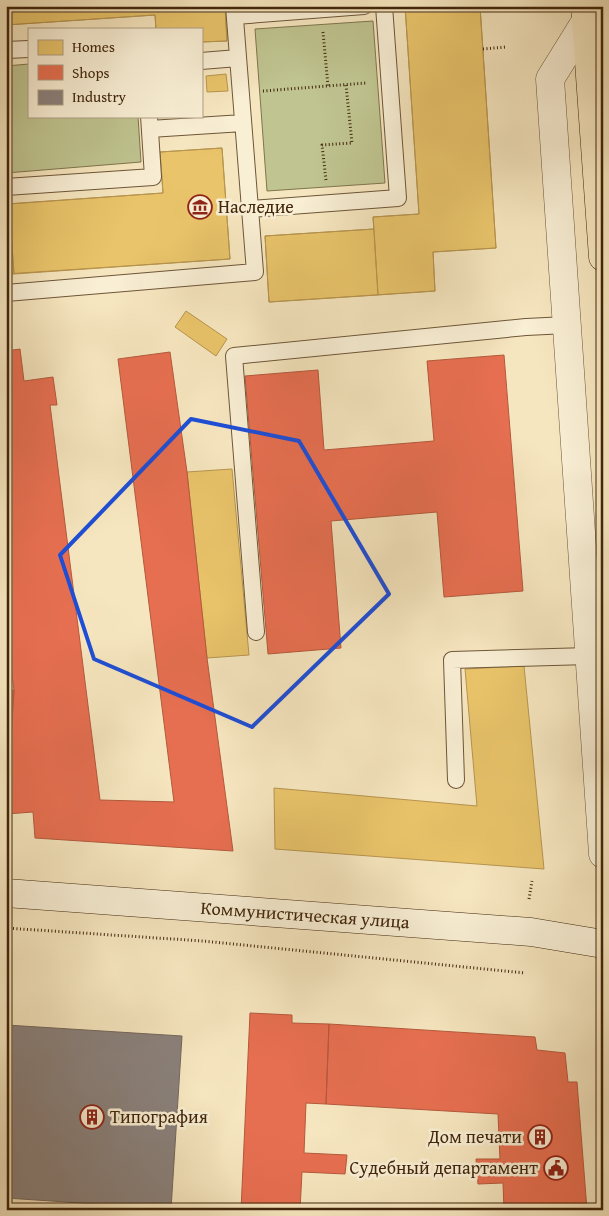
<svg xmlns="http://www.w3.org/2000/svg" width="609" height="1216" viewBox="0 0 609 1216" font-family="'Gentium Book Plus',serif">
	<rect width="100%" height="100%" fill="#f6e6bf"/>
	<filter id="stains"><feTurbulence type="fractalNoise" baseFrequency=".004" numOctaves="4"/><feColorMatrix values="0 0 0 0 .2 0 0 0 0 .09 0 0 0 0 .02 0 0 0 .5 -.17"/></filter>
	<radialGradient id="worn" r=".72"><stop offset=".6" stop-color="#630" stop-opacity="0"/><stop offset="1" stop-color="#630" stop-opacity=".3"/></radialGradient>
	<!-- green -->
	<path fill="#bfc490" stroke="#80754e" d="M373,21l12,162 -118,8 -12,-162z
		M29,64v52h109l3,46 -135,11v-107z"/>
	<!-- homes -->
	<path fill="#e9c46a" stroke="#b7954e" d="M6,6h219l2,35 -26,1v-13h-45l-1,-14 -149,10z
		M6,6h219l2,35 -26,1v-13h-45l-1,-14 -149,10z
		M405,6h75l16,242 -63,4 2,39 -57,4 -5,-78 46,-3z
		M405,6h75l16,242 -63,4 2,39 -166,11 -4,-66 109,-7 -1,-12 46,-3z
		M226,74l2,17 -21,1 -1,-16z
		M222,148l8,111 -224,15v-70l157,-11 -3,-41z
		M222,148l8,111 -216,15 -5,-70 154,-11 -3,-41z
		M6,204h3l5,70h-8z
		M374,229l4,66 -109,7 -4,-66z
		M186,311l41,28 -11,17 -41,-29z
		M232,469l17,186 -42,3 -20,-186z
		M524,666l20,203 -269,-20 -1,-61 203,18 -12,-137z"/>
	<!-- shops -->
	<path fill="#e76f51" stroke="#b5593c" d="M20,349l4,32 29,-4 4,28h-7l50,395 74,2 -56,-443 52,-7 17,120 20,186 26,193 -198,-13 -2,-26 -27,2 8,-124 -8,-60v-279z
		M504,355l19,236 -79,6 -7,-85 -106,9 10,127 -73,6 -23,-278 73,-6 6,80 110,-9 -7,-80z
		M6,690h8l-8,114z
		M250,1013l42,2v8l37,1 -3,80 -20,-1 -2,50 43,2 -2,19 -43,-2 -2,38h-59z
		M329,1024l206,13 2,13 28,3 3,29h9l10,128h-83l-1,-27 -25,1 -2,-25h24l-2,-45 -172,-10z"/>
	<!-- industry -->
	<path fill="#8a817c" stroke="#74665a" d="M6,1025l176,11 -11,173 -165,-11z"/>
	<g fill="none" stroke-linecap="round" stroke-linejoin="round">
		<!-- lane casing -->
		<g stroke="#6e5638" stroke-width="18">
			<path id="lane" d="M234,6l16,203 148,-11 -14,-192
				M235,16l129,-10
				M6,50l23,-1
				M201,61l37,-3
				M150,129l93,-6
				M6,187l147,-10 -4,-61
				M6,293l249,-21 -5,-63
				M256,632l-22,-276 292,-29 41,-2
				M456,780l-4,-120 137,-4"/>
		</g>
		<!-- street casing -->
		<g stroke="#6e5638" stroke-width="29">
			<path id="street" d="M586,21l-36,58 53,775"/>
		</g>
		<!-- secondary casing -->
		<g stroke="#41260b" stroke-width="29">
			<path id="secondary" d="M6,893l525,39 72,12"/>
		</g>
		<!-- primary casing -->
		<g stroke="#41260b" stroke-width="29">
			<path id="primary" d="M585,6l18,251"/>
		</g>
		<!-- path -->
		<path stroke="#41260b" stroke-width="3" stroke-dasharray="1 2.5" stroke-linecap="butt" d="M323,32l5,54
			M483,49l23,-2
			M263,91l103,-8
			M326,180l-4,-35 30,-2 -6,-58
			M529,899l3,-18
			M6,928l197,13 322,32"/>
		<!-- lane -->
		<use href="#lane" stroke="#f9efd5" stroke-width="16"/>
		<!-- street -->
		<use href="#street" stroke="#f9efd5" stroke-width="28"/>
		<!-- secondary -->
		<use href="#secondary" stroke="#f9efd5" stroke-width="28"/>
		<!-- primary -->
		<use href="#primary" stroke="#f6e6bf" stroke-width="28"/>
	</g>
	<!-- marked area -->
	<path fill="none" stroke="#1d4ed8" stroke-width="4" stroke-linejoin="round" d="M191,419l108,22 90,153 -137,133 -158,-68 -34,-104z"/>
	<!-- icons -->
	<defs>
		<g id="museum-ring" transform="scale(1.25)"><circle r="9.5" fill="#f9efd5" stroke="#8f2418" stroke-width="1.5"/><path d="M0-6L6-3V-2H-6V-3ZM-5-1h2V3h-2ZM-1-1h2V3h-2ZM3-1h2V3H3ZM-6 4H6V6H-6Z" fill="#8f2418"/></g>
		<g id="building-ring" transform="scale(1.25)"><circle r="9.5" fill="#f9efd5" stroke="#8f2418" stroke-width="1.5"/><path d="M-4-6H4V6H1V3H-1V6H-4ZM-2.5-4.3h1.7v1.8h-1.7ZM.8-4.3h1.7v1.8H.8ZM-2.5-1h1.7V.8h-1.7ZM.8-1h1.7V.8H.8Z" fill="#8f2418"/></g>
		<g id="civic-ring" transform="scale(1.25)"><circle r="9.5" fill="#f9efd5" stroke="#8f2418" stroke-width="1.5"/><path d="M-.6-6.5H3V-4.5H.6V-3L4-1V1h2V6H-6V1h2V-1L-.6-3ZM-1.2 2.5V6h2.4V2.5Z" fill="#8f2418"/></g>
	</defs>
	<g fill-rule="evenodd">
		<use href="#museum-ring" x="200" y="207"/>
		<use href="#building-ring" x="92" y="1117"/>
		<use href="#building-ring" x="540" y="1137"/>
		<use href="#civic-ring" x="556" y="1168"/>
	</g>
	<g text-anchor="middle" stroke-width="5" stroke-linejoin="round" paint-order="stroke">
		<!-- poi labels -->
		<g font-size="18" fill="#41260b" stroke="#f9efd5" text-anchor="start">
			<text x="218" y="213">Наследие</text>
			<text x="110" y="1123">Типография</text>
			<text x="522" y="1143" text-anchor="end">Дом печати</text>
			<text x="538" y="1174" text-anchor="end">Судебный департамент</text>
		</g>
		<!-- street labels -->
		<g font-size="18" fill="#41260b" stroke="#f9efd5">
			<text transform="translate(305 915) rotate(4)" y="6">Коммунистическая улица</text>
		</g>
	</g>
	<!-- margin -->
	<rect width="609" height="1216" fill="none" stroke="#f6e6bf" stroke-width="25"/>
	<rect x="8" y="8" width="594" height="1201" fill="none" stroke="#41260b" stroke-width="2.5"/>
	<rect x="12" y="12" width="584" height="1191" fill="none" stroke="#41260b"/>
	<!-- legend -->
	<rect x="28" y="28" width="175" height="90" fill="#f9efd5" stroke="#af9f84"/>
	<rect x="38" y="40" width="25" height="15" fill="#e9c46a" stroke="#af9f84"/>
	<text x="72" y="52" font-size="15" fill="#41260b">Homes</text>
	<rect x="38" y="65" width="25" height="15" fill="#e76f51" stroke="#af9f84"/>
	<text x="72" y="78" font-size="15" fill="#41260b">Shops</text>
	<rect x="38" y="90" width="25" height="15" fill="#8a817c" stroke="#af9f84"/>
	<text x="72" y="102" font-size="15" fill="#41260b">Industry</text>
	<rect width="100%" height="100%" filter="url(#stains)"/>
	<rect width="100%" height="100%" fill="url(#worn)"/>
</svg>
